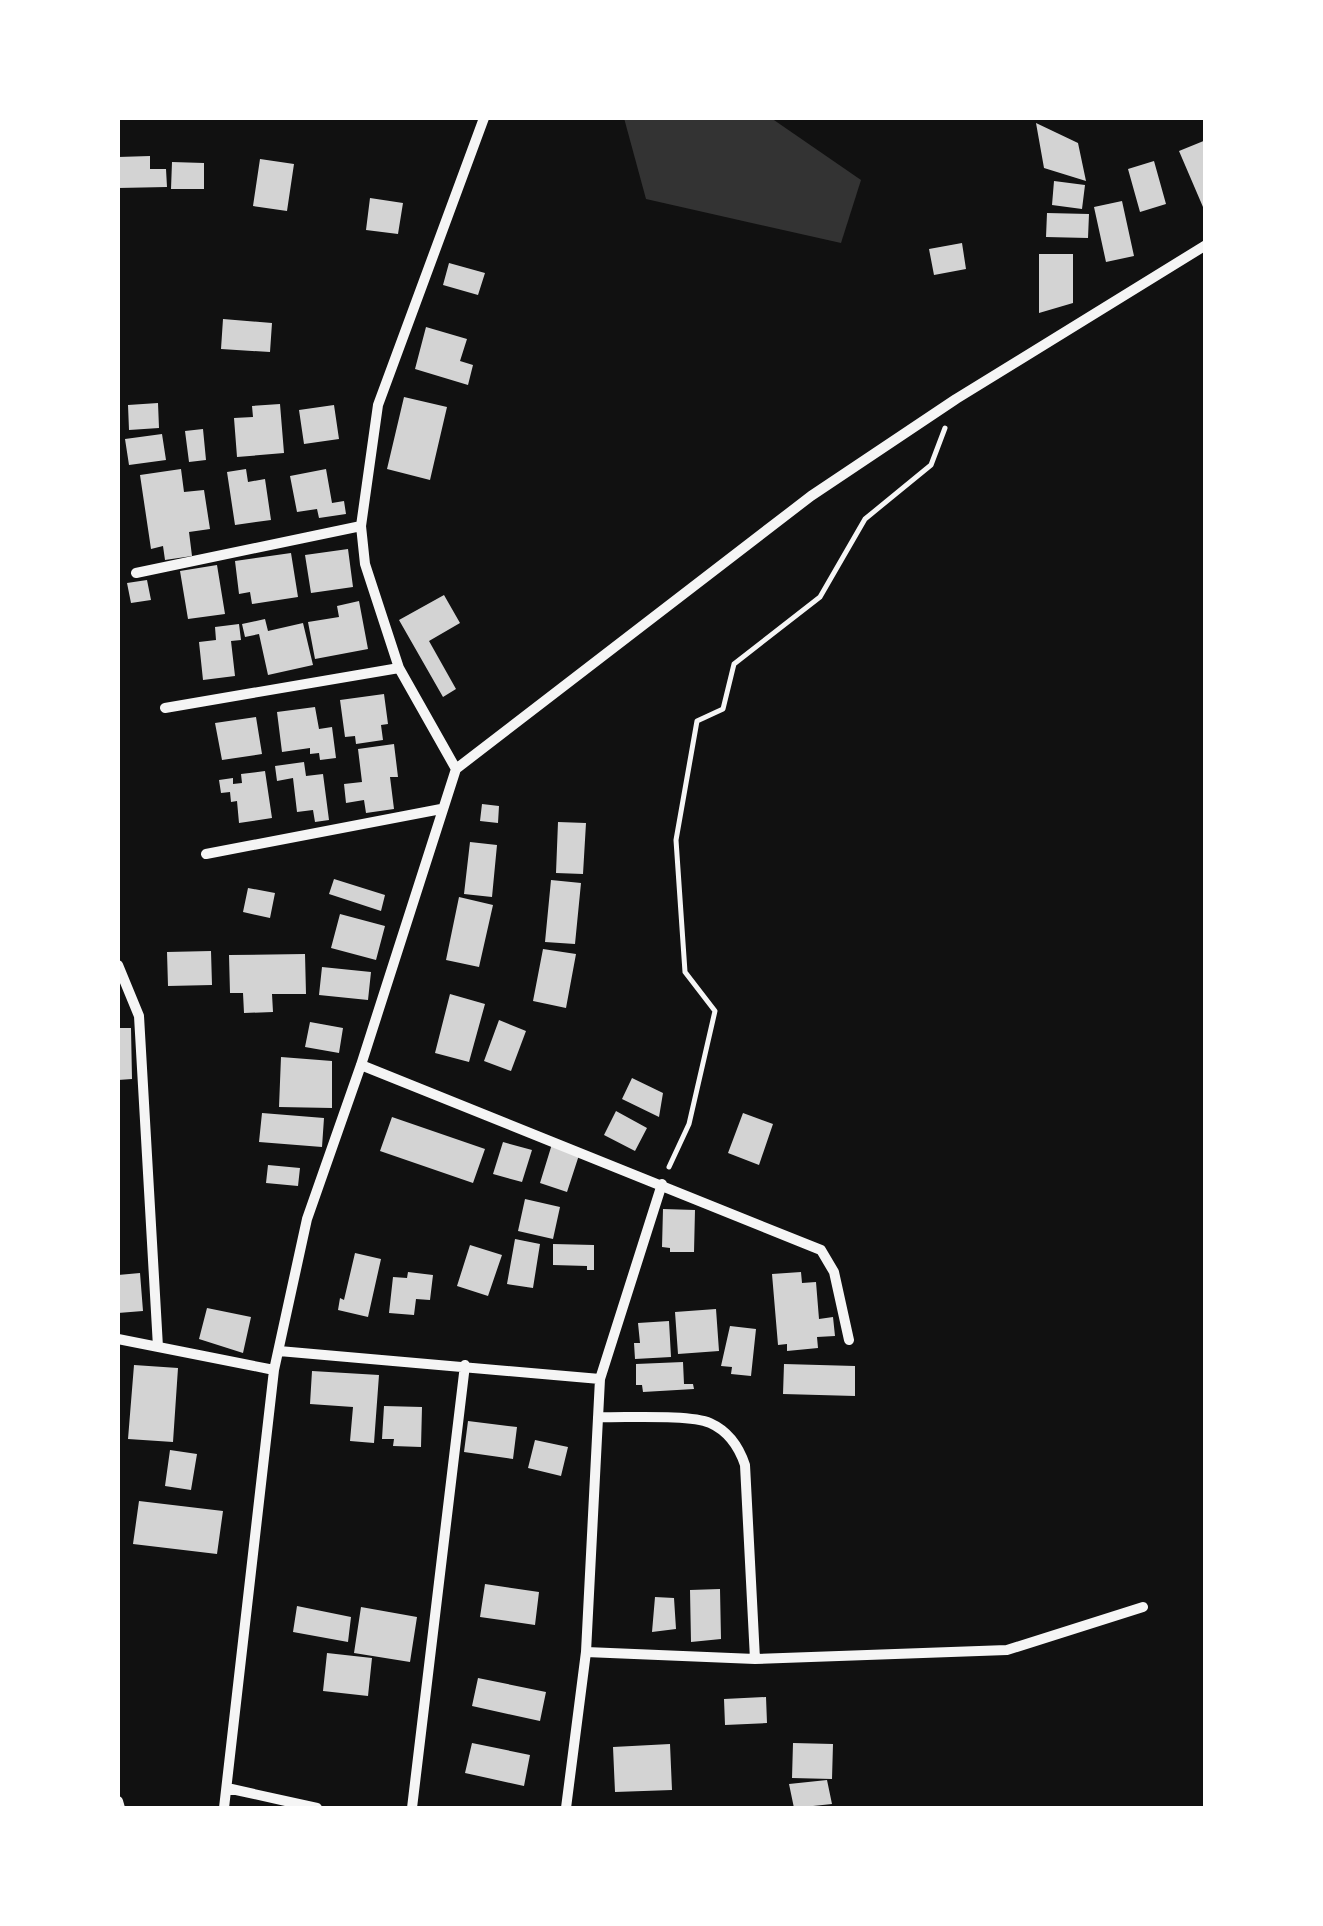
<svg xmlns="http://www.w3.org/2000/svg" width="1323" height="1926" viewBox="0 0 1323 1926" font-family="Ubuntu,sans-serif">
	<rect width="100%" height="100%" fill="#111"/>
	<!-- water -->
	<path fill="#333" d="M624,118h147l90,62 -20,63 -195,-44z"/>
	<!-- building -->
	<path fill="#d3d3d3" d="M1036,123l42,20 8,38 -42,-13z
		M1206,140v66l-3,1 -24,-56z
		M150,156v13h16l1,18 -49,1v-31z
		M260,159l34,5 -7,47 -34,-5z
		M1154,161l12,43 -26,8 -12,-43z
		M172,162l32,1v26h-33z
		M1054,181l31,4 -3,24 -30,-4z
		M370,198l33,5 -5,31 -32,-4z
		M1122,201l12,55 -28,6 -12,-55z
		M1047,213l42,1 -1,24 -42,-1z
		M962,243l4,26 -32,6 -5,-26z
		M1039,254h34v49l-34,10z
		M449,263l36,10 -7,22 -35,-10z
		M223,319l49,4 -2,29 -49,-3z
		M426,327l41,12 -7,22 13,4 -5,20 -53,-16z
		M404,397l43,10 -17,73 -43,-11z
		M158,403l1,25 -30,2 -1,-25z
		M280,404l4,49 -47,4 -3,-39 19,-1 -1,-11z
		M334,405l5,34 -35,5 -5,-34z
		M203,429l3,31 -17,2 -4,-31z
		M162,434l4,26 -37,5 -4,-26z
		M181,469l3,23 20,-2 6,39 -21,3 3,24 -27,4 -2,-14 -12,3 -11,-74z
		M246,469l2,13 17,-3 6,41 -36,5 -8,-53z
		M326,469l6,34 12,-2 2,13 -27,4 -2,-9 -20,3 -7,-36z
		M348,549l5,38 -42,6 -6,-38z
		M291,553l7,44 -46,7 -2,-12 -11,2 -4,-33z
		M217,565l8,49 -37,5 -8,-48z
		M147,580l4,20 -20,3 -4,-20z
		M444,595l16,28 -31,18 27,48 -13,8 -44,-77z
		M359,601l9,48 -53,10 -7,-37 31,-5 -2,-11z
		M265,619l3,12 35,-8 10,42 -45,10 -9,-41 -14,3 -3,-13z
		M239,624l2,16 -10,1 4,35 -32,4 -4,-38 17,-2 -1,-13z
		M384,694l4,30 -7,1 2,15 -27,4 -1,-8 -10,1 -5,-37z
		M315,707l4,22 13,-2 4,31 -16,2 -1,-7 -9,1v-6l-28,4 -5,-40z
		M256,717l6,37 -40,6 -7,-37z
		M394,744l4,33h-8l4,32 -28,4 -2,-13 -18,3 -2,-19 18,-2 -4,-33z
		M304,762l2,14 17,-2 6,46 -14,2 -2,-12 -16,2 -4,-34 -16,3 -2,-15z
		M265,771l7,47 -33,5 -2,-22 -6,1 -1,-10 -9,1 -2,-13 14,-2v6l9,-1 -1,-9z
		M482,804l17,2 -1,17 -18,-2z
		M558,822l28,1 -3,51 -27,-1z
		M470,842l27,3 -5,52 -28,-3z
		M334,879l51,16 -4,16 -52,-17z
		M551,880l30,3 -6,61 -30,-2z
		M248,888l27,5 -5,25 -27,-6z
		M459,897l34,8 -14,62 -33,-7z
		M340,914l45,12 -9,34 -45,-12z
		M543,949l33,5 -10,54 -33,-7z
		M211,951l1,34 -44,1 -1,-34z
		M305,954l1,40h-34l1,18 -29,1 -1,-20h-13l-1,-38z
		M322,967l49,5 -3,28 -49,-5z
		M450,994l35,10 -16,58 -34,-9z
		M499,1020l27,11 -15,40 -27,-10z
		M310,1022l33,6 -4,25 -34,-6z
		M118,1028h13l1,51 -14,1z
		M281,1057l51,4v47l-53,-1z
		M632,1078l31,15 -4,24 -37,-18z
		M616,1111l31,17 -12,23 -31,-16z
		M262,1113l62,5 -2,29 -63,-5z
		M743,1113l30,11 -14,41 -31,-12z
		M392,1117l93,32 -12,34 -93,-32z
		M503,1142l29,8 -10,32 -29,-8z
		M552,1144l28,8 -13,40 -27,-9z
		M268,1165l32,3 -2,18 -32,-3z
		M525,1199l35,8 -7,32 -35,-8z
		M663,1209l32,1 -1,42h-24v-4l-8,-1z
		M515,1239l25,5 -7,44 -26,-4z
		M553,1244l41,1v25h-7v-4l-34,-1z
		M470,1245l32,10 -14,41 -31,-10z
		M355,1253l26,6 -13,58 -30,-7 2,-12 4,2z
		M408,1272l25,3 -3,25 -14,-1 -2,16 -25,-2 4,-36 14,1z
		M801,1272l1,11 14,-1 3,37 14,-2 2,19 -18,1 1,11 -31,3v-7l-9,1 -6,-71z
		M140,1273l3,38 -25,2v-38z
		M207,1308l44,9 -8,36 -44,-14z
		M716,1309l3,42 -41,3 -3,-42z
		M669,1321l2,36 -36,2 -1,-16h6l-2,-20z
		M730,1326l26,3 -5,47 -20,-2 1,-7 -11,-1z
		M683,1362l1,22h9l1,5 -51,3 -1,-7h-6v-21z
		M784,1364l71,2v30l-72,-2z
		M134,1365l44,3 -5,74 -45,-3z
		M312,1371l67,4 -5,68 -24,-2 3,-34 -43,-3z
		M384,1406l38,1 -1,40 -28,-1 1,-7h-12z
		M468,1421l49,6 -4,32 -49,-7z
		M535,1440l33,7 -7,29 -33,-8z
		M170,1450l27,4 -6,36 -26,-4z
		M139,1501l84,10 -6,43 -84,-10z
		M485,1584l54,8 -4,33 -55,-8z
		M720,1589l1,50 -30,3 -1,-52z
		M655,1597l19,1 2,31 -24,3z
		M297,1606l54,11 -3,25 -55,-10z
		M361,1607l56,10 -7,45 -56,-9z
		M327,1653l45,5 -4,38 -45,-5z
		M478,1678l68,14 -6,29 -68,-15z
		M766,1697l1,26 -42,2 -1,-26z
		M472,1743l58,12 -6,31 -59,-13z
		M793,1743l40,1 -1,35 -40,-1z
		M670,1744l2,46 -57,2 -2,-45z
		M827,1780l5,24 -38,4 -5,-24z"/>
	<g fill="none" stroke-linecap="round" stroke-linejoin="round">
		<!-- path -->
		<path stroke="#f5f5f5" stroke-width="5" d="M669,1167l20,-43 26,-113 -30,-39 -9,-132 21,-119 26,-12 11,-45 86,-67 45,-78 66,-54 14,-37"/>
		<!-- minor -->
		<path stroke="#f5f5f5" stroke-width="10" d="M136,573l225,-47
			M165,708l234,-40
			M456,769l355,-273 145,-97 250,-154
			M206,854l235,-45
			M118,965l21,51 19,331
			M361,1065l460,185 13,22 15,68
			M118,1339l156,31
			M279,1351l321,28
			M598,1417c25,1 92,-3 112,6 18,8 29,24 35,42l10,194
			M586,1652l169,7 252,-9 136,-43
			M227,1788l90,20
			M118,1801l2,7
			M224,1808l50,-438 33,-151 54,-154 95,-296 -57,-101 -34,-104 -4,-38 17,-121 106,-287
			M412,1808l53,-443
			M566,1808l20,-156 14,-273 62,-195"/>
	</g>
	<!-- border -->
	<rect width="1323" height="1926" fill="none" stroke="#ffffff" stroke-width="240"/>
</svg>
